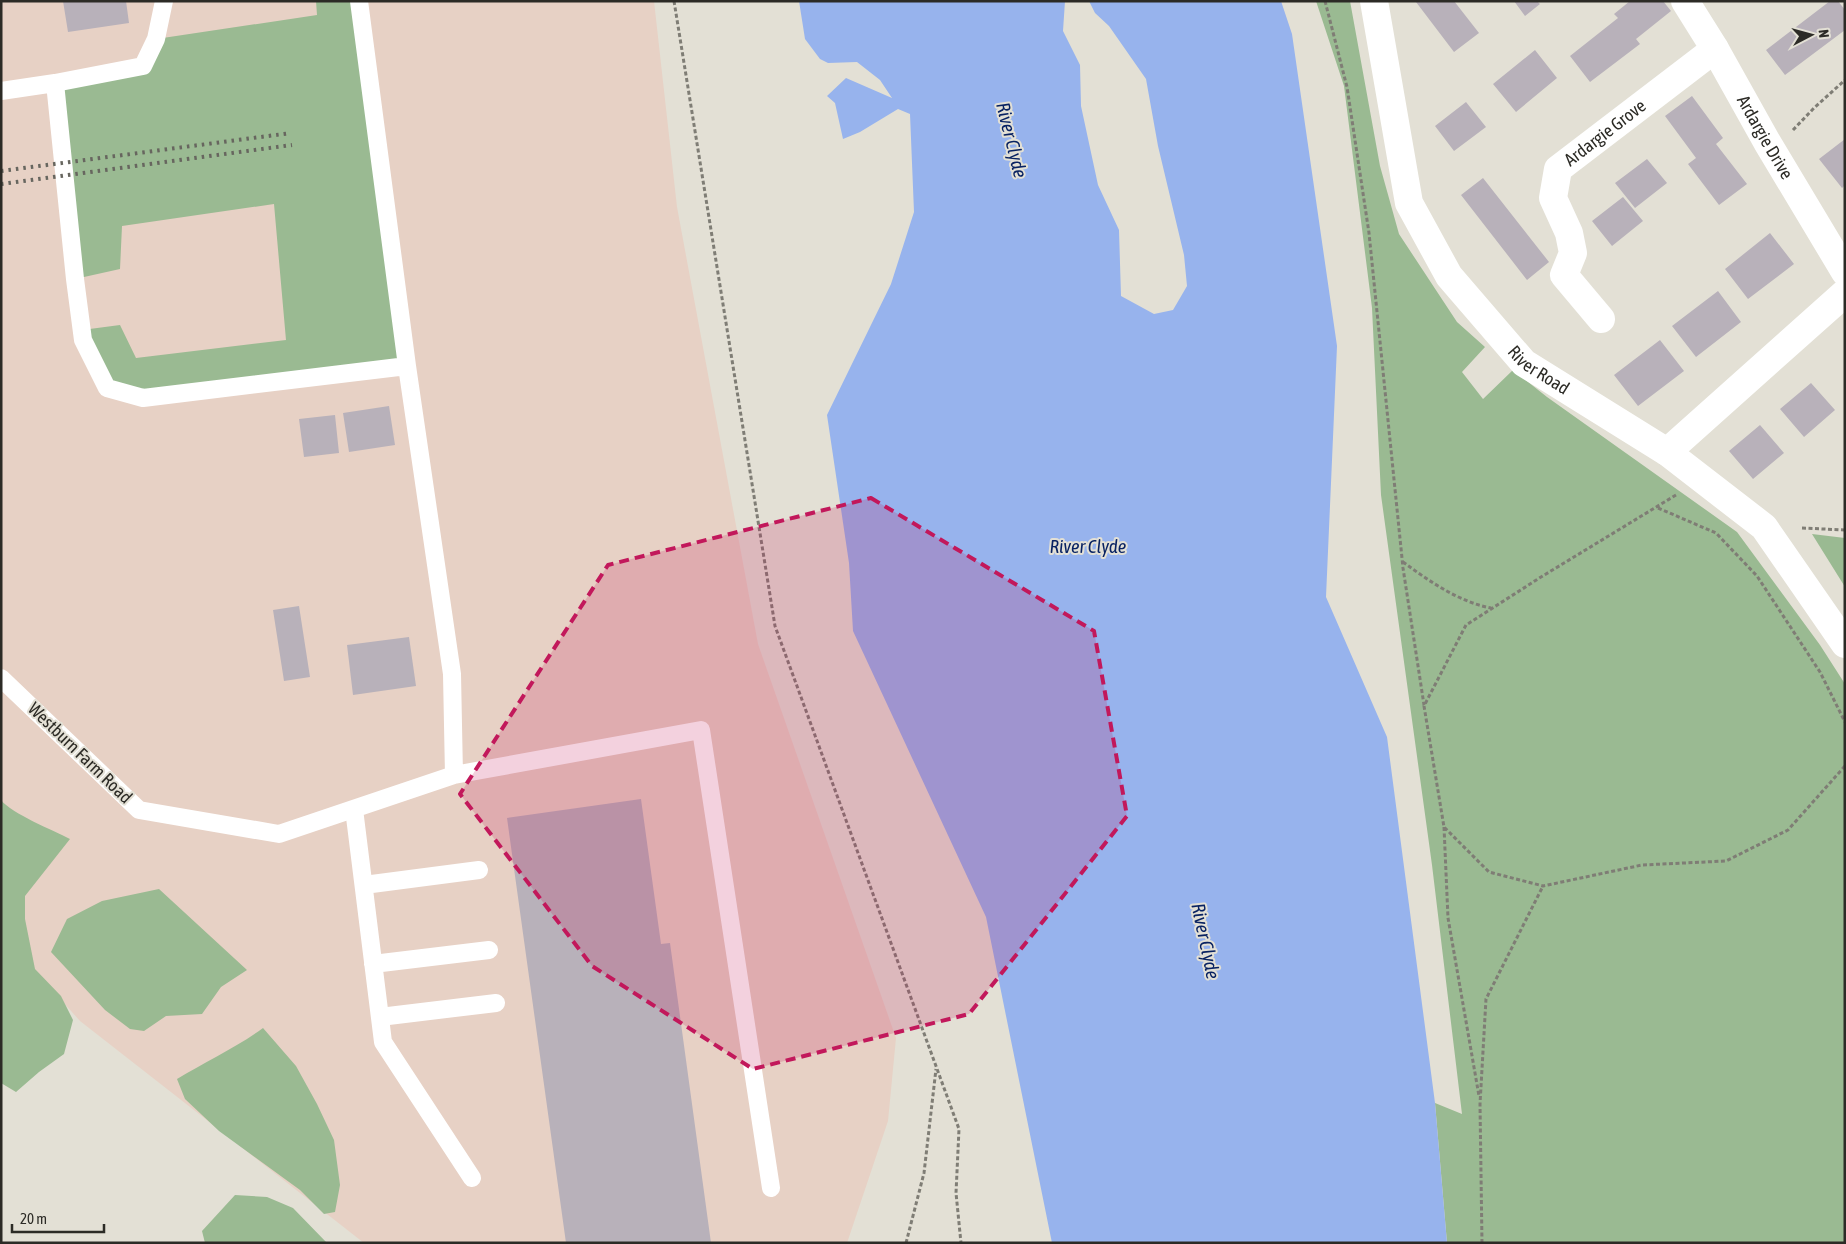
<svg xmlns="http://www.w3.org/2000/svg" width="1846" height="1244" viewBox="0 0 1846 1244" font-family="'Asap Condensed',sans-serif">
	<rect width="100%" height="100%" fill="#e3e0d5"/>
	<!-- industrial -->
	<path fill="#e7d1c5" d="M1,1h653l23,206 81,437 138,394 -8,83 -41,122h-483l-284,-222 -79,-88z"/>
	<!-- green -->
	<path fill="#9aba92" d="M316,1h43l48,365 -264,32 -36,-10 -25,-58 38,-5 16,33 150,-18 -12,-136 -152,22 -2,43 -45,10 -20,-196 88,-17 13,-27 161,-24z
		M1316,1h34l30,165 19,68 58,88 28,25 -23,25 21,27 30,-29 34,27 190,135 83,113 25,39v559h-398l-12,-140 27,11 -30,-249 -51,-370 -9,-187 -28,-222z
		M1812,534l33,4v49z
		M1,800c11,14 52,30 69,39l-45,57v23l10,50 26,27 12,24 -9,34 -25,18 -23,20 -15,-9z
		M159,889l88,81 -26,17 -19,27 -36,2 -22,15 -14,-2 -25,-19 -54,-58 16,-33 35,-18z
		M263,1028l33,38 21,38 17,36 6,45 -5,27 -11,2 -24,-24 -81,-59 -34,-32 -8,-20c28,-17 60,-32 86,-51z
		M235,1195l32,2 26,11 34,35h-122l-3,-12z"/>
	<!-- water -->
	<path fill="#97b3ed" d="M799,1h266l-2,30 17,34 1,41 17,79 21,45 2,66 33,18 19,-4 14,-24 -3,-31 -26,-109 -12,-67 -37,-53 -14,-13 -6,-12h192l11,33 45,312 -11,251 61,140 48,366 12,140h-395l-66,-326 -133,-286 -4,-68 -22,-148 64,-131 23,-72 -4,-98 -12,-5 -38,23 -17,7 -8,-36 -8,-7 19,-18 46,20 -12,-18 -23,-18 -29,1 -8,-4 -15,-20z"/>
	<!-- building -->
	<path fill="#b8b1ba" d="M63,1h63l3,22 -61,9z
		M1417,1h37l25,32 -25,19 -38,-50z
		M1514,1h23l3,3 -15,12z
		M1630,1h33l8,10 -35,28 4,5 -50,38 -20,-26 48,-38 -4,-4z
		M1830,1h8l7,9v20l-60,45 -19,-25z
		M1535,50l22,28 -41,34 -23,-28z
		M1692,96l31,42 -7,6 31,40 -28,21 -31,-41 8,-6 -31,-42z
		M1466,102l20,25 -32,24 -19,-25z
		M1845,139v46l-3,3 -23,-29z
		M1647,159l20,24 -32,25 -20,-25z
		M1483,178l66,84 -22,18 -66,-85z
		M1623,197l20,24 -31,25 -20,-25z
		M1770,233l24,31 -46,35 -23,-30z
		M1718,291l23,31 -45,35 -24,-31z
		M1660,340l24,31 -46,35 -24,-31z
		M1811,383l24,27 -31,27 -24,-28z
		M389,406l6,39 -46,7 -6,-39z
		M335,415l4,38 -35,4 -5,-38z
		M1760,425l24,28 -31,26 -24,-28z
		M299,606l11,71 -26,4 -11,-71z
		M409,637l7,49 -63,9 -6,-50z
		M641,799l20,145 9,-1 41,300h-145l-59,-425z"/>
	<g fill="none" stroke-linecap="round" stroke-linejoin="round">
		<!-- path -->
		<path stroke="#7f7d75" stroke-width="3" stroke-dasharray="4 2.5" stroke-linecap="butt" d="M674,1l101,625 184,503 -3,64 5,50
			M1325,1l22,86 22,146 34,335 21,137
			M1793,130l21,-22 31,-28
			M1676,495l-135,82 -75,48 -42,81 20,121 45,45 54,14 99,-21 84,-4 62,-31 57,-64
			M1658,508l58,25 41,43 63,96 25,50
			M1802,528l43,2
			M1403,562c26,19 56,40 88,46
			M1444,827l4,91 31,178
			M906,1243l18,-70 12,-104
			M1482,1243l-2,-139 6,-105 57,-113"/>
		<!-- service -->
		<path stroke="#fff" stroke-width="18" d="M359,1l48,365 45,308 2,101
			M55,83l20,196 8,61 24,48 36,10 264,-32
			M1,91l54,-8 88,-17 13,-27 8,-38
			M1,678l138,132 140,24 175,-59 247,-45 70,458
			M354,809l29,233 89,136
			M364,885l115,-15
			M373,964l116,-14
			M380,1017l116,-14"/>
		<!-- minor -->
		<g stroke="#fff" stroke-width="28">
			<path id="s1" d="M1374,1l35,202 40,73 75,87 143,89 97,75 81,117"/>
			<path id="s2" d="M1685,1l30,48 52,93 78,130"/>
			<path id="s3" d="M1601,319l-37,-44 9,-22 -4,-20 -16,-35 5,-29 157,-120"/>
			<path d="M1667,452l178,-159"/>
		</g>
		<!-- rail -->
		<path stroke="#67665f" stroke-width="4" stroke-dasharray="2.5 5" stroke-linecap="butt" d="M1,171l290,-38
			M1,184l291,-39"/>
	</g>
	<!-- marked area -->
	<path fill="#c2185b" fill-opacity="0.2" stroke="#c2185b" stroke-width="4" stroke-dasharray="10 6" stroke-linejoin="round" d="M871,498l223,133 33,185 -158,198 -216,55 -161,-103 -132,-172 148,-229z"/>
	<g text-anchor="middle" stroke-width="4" stroke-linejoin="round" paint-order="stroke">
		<!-- street labels -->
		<g font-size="18" fill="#2c2b26" stroke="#e3e0d5">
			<text dy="6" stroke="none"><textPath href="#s3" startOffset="229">Ardargie Grove</textPath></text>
			<text dy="6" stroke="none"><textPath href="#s2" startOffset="158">Ardargie Drive</textPath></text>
			<text dy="6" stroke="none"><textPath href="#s1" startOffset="419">River Road</textPath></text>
			<text transform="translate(80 753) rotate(44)" y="6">Westburn Farm Road</text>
		</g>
		<!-- water labels -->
		<g font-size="19" font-style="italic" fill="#082262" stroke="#e3e0d5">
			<text transform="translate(1012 140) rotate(76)" y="7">River Clyde</text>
			<text x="1088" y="553">River Clyde</text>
			<text transform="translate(1206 941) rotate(78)" y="7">River Clyde</text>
		</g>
	</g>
	<!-- border -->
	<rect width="1846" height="1244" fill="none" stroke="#2c2b26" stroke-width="5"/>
	<!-- north arrow -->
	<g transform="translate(1811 35) rotate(84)" stroke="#e3e0d5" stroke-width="4" paint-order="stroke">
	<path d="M0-4L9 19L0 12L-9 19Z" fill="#2c2b26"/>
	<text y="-8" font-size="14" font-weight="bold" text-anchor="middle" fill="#2c2b26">N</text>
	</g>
	<!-- scale -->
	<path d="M12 1224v8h92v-8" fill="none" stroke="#2c2b26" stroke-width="2.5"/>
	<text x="20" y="1224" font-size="15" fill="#2c2b26" stroke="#e3e0d5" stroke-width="4" paint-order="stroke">20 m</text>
</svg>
